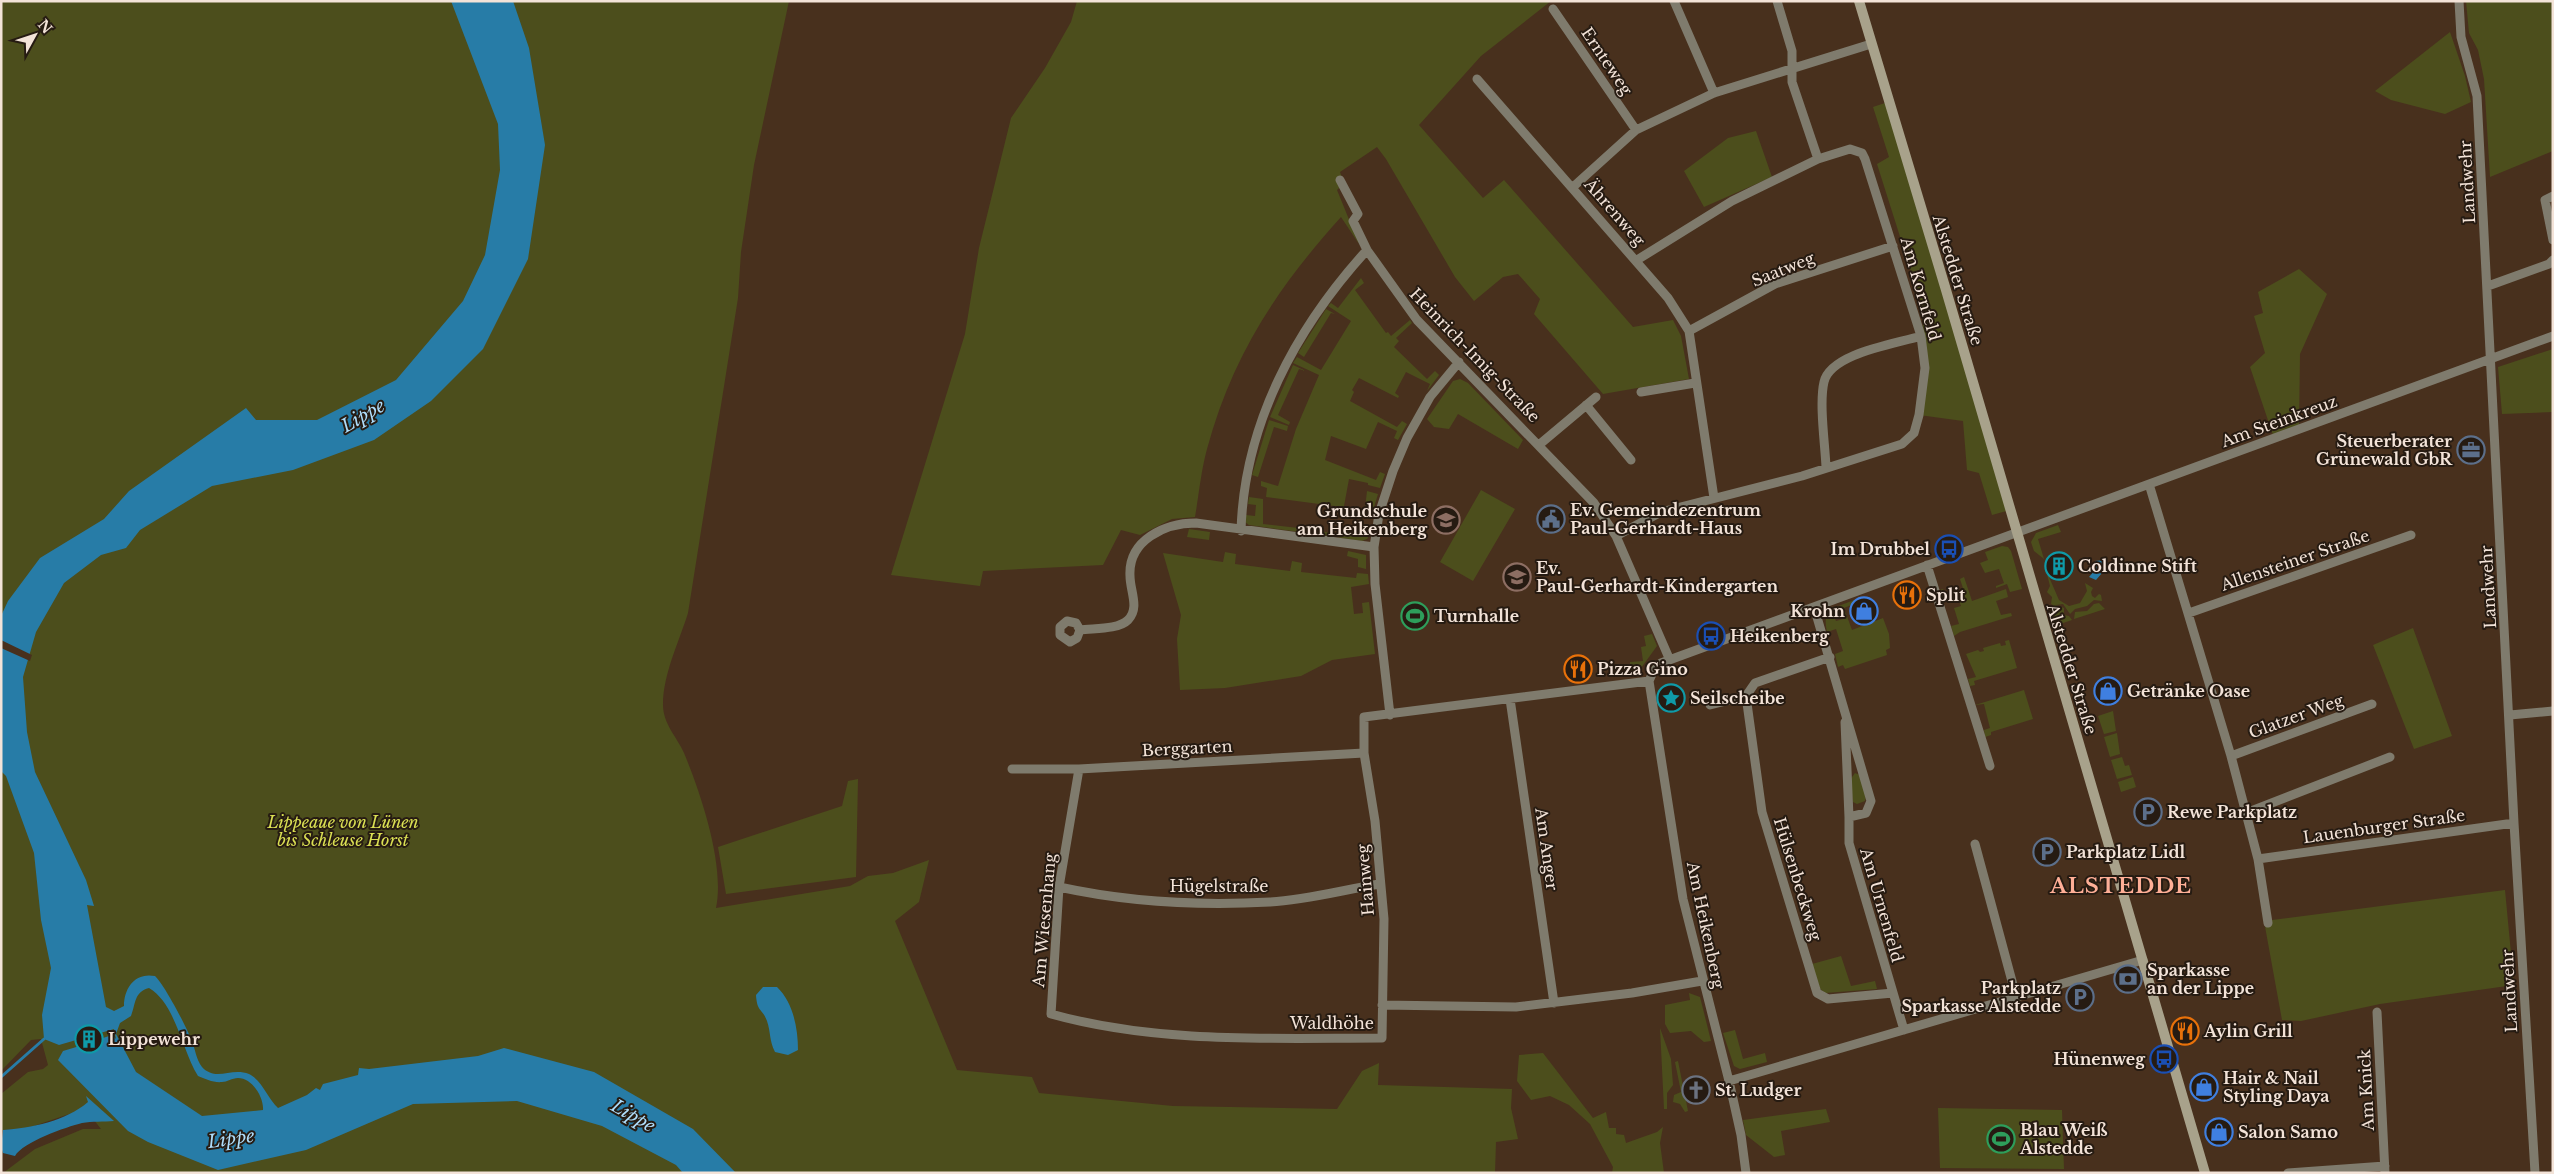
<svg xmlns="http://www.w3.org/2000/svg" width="2554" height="1174" viewBox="0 0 2554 1174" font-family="'Libre Baskerville',serif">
	<rect width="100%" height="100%" fill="#48301d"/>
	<!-- green -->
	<path fill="#4c4e1c" d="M1,1h788l-35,164 -13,87 -3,46 -50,315c-9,29 -25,61 -25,92 0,19 14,32 21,48 17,41 41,112 32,155l134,-22 18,-10 25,-3 36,-13 -10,42 -24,19 62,149 75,7 7,16 134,13 164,3 25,-38 17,-8 -1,22 134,4 -1,19 7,31 -22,3 -1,31h-1492l32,-24 48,-20h18l-18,-23 -5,5 -50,17 -25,2 -2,3v-39l27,-22 15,-3 5,-4 -7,-26 -10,1 -30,31z
		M1077,1h474l-70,55 -62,69 64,73 21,-18 129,147 40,-7 8,16 8,43 -86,15 -69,-80 6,-15 -22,-25 -15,3 -29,24 -19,-24 -69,-118 -9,-12 -37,25 4,11 -7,7 22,54 -18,-27c-64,71 -109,139 -134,232 -6,22 -8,45 -12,68l-23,2 -32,16 -19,-5 -18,35 -120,6 -3,15 -89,-11 74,-241 14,-86 32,-130 34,-50 26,-46z
		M2466,1h87v150l-63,26 -6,-98 -6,-29 -9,-17z
		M2450,32l15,44 6,26 -26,12 -54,-14 -16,-9z
		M1888,102l122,408 -18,5 -13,-42 -12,-3 -4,-49 -44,-6 6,-47 -3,-62 -45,-142 12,-7 -16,-50z
		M1756,131l16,46 -68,30 -20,-36 44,-33z
		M2299,269l28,25 -27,60 -1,74 -25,10 -24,-71 15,-14 -11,-37 9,-3 -5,-21z
		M1361,278l3,5 -9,7 31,43 2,-1 3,4 19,-16 2,3 -16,15 3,3 -5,6 33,32 8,-8 4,4 -12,16 3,-7 -24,-12 -11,21 4,3 -1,2 -39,-20 -7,12 2,2 -4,9 47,26 5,-6 5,3 -9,16 -4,-2 3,-7 -19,-9 -12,27 -35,-13 -6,24 51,20 4,-8 5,2 -5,14 -12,-3v-2l-19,-4 -5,27 13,3 -91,-12 1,-9 -6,-2v-5l17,5 18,-57 23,-54 -26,-12 4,-6 24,13 30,-49 -23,-15 3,-3 7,5z
		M1326,309l9,5 -4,-1 -27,44 -6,-4z
		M2553,349v63l-51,2 -4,-47z
		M1293,365l13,6 -7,-2 -21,46 12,7 -1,3 -19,-8z
		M1460,379l8,4 55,57 -5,9 -60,-35 -9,15 -15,-2 -7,-8 26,-38z
		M1269,420l19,6 -1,5 -13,-4 -16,50 -6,-2z
		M1481,490l34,19 -42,72 -33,-19z
		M1367,491l11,3 -5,17 -14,-1 6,-1z
		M1249,497l14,2v25l44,5 1,-4 7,1 -1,8 -65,-9 -4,-3 1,-7 9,1 1,-11 -8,-1z
		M2058,525l3,7 -23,7 6,20 -10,-8 -3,-9 5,-9z
		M1189,529l21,3 -1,8 -22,-3z
		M1317,531l47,6 1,-3 4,2 -2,3 -5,2 -45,-7z
		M2002,546l6,1 3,4 11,38 -12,3 -3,-8 -11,4v-2l8,-3 -5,-14 -14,4 -5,-10 8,-3 -3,-8z
		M1348,551l18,4v14l-8,-2v-8l-11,-3z
		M1225,552l11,2 -1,10 55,7 2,-10 10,2 -1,9 55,6 1,-5 11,1 1,10 -18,3 3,27 9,-1 -1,-10 7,-1 6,52 -43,6 -31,16 -76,12 -45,2 -3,-51 4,-24 -18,-62 60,9z
		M2046,570l13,30 10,6 11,-3 7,-12 -2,-8 8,5 -2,4 1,4 3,2 4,-4 2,1 1,6 -8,-1 -7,6 -12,3 -5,5 -7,-10 -7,1 8,3v7l5,1 3,4 -15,5 -6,-15 2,-5 -2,-1 1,-7 -5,-5 3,-6z
		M1964,577l8,24 34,-12 2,8 -12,4 5,14 10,-2 1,3 -52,16 -6,4 -3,-10 8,-2 -5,-16 7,-2 -2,-5 -6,1 -1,-5 -9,3 -3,-10 3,-1 3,8 18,-6 -4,-12z
		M1854,600l2,3 -12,5 8,22 31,-12 6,16 1,14 -4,2 1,5 -42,14 -2,-4 -5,2 -3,-13 8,-3 -7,-22 -9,3c-2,-10 -3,-19 7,-24l2,4 -3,2 3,7 7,-2 -2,-8 -3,1 -2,-5z
		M2099,603l6,6 -31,10 1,-7 12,-1 7,-7z
		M2413,628l39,108 -38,13 -41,-104z
		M1652,634l5,12 -21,29 -15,2v-5l9,-1v-9l13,-1 -2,-14 5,-1 -2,-10z
		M2009,640l8,28 -43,13 1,4 -5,1 -2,-7 8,-2 -10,-23 12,-4 2,2 4,-1 -1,-3 17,-5 1,3 5,-1 -1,-4z
		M2024,690l9,29 -42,13v3l-6,2 -1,-7 6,-2 -6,-24 -9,1z
		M2113,711l3,20 -12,3 -6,-18z
		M2117,733l3,21 -10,3 -6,-20z
		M2122,757l3,9 4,-1 3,10 -15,4 -6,-19z
		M1855,773l5,2 6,21 -1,5 -8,3 -4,-2 -3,-22z
		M2133,777l3,10 -15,5 -3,-10z
		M858,779l-2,98 -130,17 -8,-47 124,-41 6,-25z
		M2505,890l9,95 -134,19 -79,17 -19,-1 -18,-99z
		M1841,956l10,30 24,-5 2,8 -52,4 -5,-4 -8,-25z
		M1689,993l11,4 11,44 -7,1 -13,-11 -21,2 -5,-9v-19l25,-5z
		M1660,1028l11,31 2,26 -6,8v16h-3z
		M1735,1030l8,29 22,-6 2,9 -27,7 -6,-3 -11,-33z
		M1543,1053l50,65 13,-6 3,16h7v6l8,1 2,8 31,-11 6,-5 -3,16 4,30h-52l1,-6 -23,-43 -21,-19 -19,-9 -19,4 -14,-19 2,-26z
		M1678,1061l10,50 -3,1 -5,-8 -7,-2 1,-7 7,-3 -6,-30z
		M1938,1108l124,2 2,59 -124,-1z
		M1826,1109l4,13 -49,9 4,24 -11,2 -28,-22 -3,-15z"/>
	<!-- water -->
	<path fill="#277ca7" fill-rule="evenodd" d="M451,1h62l16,47 16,97 -17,114 -45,90 -52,52 -57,39 -81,30 -81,16 -72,44 -14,18 -25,7 -37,28 -28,49 -13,45 4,55 8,40 51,108 8,26 -7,-1 19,102 8,4 10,-5c0,-18 11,-34 31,-30 9,8 31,50 36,63 4,8 5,21 11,28 14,15 29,0 47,7 13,6 19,25 29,34l29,-13 9,-7 4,2 3,-6 35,-9 1,-7 10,1 109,-13 26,-8 90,24 99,57 43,44h-53l-7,-8 -74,-39 -85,-25 -104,3 -107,46 -88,20 -70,-28 -20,-11 -70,-71 5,-9 20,-6 2,4 4,-1 -1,-5 24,-8 4,4 -2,-10 -55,16 -15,-6 -2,-24 9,-47 -10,-48 -7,-67 -28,-77 -5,-5v-155l7,-15 32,-43 64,-39 25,-28 117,-83 10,12h61l79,-40 67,-79 22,-46 15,-85 -2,-46zM149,988c27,16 33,63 49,88 7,3 16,7 24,6 5,0 10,-4 16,-4 14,0 26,19 25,32l-61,6 -66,-44 -20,-38 4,-11 11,-7c5,-13 3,-24 18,-28z
		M2105,560l4,5 -13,15 -7,-3 7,-8 -1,-8z
		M763,987h14c16,15 21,41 21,63l-10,5 -13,-3c-6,-12 -4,-19 -8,-31 -5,-13 -10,-9 -11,-26z
		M86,1096l28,25c-10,1 -22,0 -32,2 -16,4 -59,19 -67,33l-12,-3 -2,-6 2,-17c28,-2 63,-9 85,-28z"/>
	<!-- pier -->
	<path fill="#48301d" d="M1,640l31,15 -2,6 -29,-13z"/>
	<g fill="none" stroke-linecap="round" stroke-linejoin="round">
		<!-- stream -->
		<path stroke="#277ca7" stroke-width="3" d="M1,1077l43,-38"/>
		<!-- street -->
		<path stroke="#7f7b6d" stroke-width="9" d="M1674,1l40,92
			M1777,1l15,50v31l26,77
			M2459,1l2,36 16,59 37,727 21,350
			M1553,9l83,121
			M1477,79l191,219 21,33 25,167
			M1340,180l18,34 -5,7 14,29 50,70 177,183 22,33 53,122
			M1573,187l63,-57 78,-37 157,-49
			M2553,196l-8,4 8,40
			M2488,286l61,-22 4,-4
			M1689,331l86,-47 118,-38
			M1641,392l54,-9
			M1586,405l45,55
			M1540,444l56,-47
			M1826,467c-1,-23 -7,-64 -2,-85 7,-29 72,-38 97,-46
			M2149,484l82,272 27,103 10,64
			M1241,531c3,-107 55,-203 126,-281
			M1616,536l45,-24 141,-36 100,-32 12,-11 5,-18 6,-47 -4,-32 -56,-177 -3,-6 -12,-4 -32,10 -86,42 -95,59
			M1927,565l63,201
			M1814,607l57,194 -5,12 -17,4v26l55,187
			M2189,613l222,-78
			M1080,630l-3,8 -7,4 -10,-7v-8l7,-6 9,2 4,7c13,-2 38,0 48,-10 12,-12 2,-29 2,-44 -2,-36 35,-53 66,-53l178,24
			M1830,657l-75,26 -9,13 16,116 55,181 11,6 65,-6
			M1510,699l44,304
			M1710,705l36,-9
			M1390,715l-15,-131 -1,-37 5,-33 14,-43 14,-33 23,-41 29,-35
			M2510,715l43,-4
			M1845,722l4,95
			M2231,756l141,-52
			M1012,769h67l285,-16
			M1079,769l-20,118 -8,127c107,30 221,24 331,24l2,-119 -9,-98 -11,-68v-36l285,-36
			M2246,813l144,-56
			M1975,844l41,152
			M2258,859l256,-36
			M1059,887c69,15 141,19 211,15 36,-2 73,-12 109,-18
			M1382,1005l134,2 116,-14 70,-12
			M2377,1012l8,161
			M1729,1081l414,-121
			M1746,1173l-5,-38 -12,-54 -46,-182 -34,-218 4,-9 8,-9 892,-327
			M2288,1173l97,-7"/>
		<!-- secondary -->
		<path stroke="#a8a28b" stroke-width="10" d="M1859,1l87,289 259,883"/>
	</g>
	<!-- icons -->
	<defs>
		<g id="office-ring" transform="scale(1.4375)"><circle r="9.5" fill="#261b12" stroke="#5c6f8a" stroke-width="1.5"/><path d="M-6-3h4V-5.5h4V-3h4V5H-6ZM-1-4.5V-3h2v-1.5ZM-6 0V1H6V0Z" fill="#5c6f8a"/></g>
		<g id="civic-ring" transform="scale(1.4375)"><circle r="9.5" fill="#261b12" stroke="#5c6f8a" stroke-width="1.5"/><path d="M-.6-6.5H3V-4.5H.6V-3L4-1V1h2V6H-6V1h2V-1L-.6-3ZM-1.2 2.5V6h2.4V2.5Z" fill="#5c6f8a"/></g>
		<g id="school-ring" transform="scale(1.4375)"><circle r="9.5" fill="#261b12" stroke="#8d6e63" stroke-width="1.5"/><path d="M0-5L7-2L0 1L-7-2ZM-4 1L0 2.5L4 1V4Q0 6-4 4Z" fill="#8d6e63"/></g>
		<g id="bus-ring" transform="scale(1.4375)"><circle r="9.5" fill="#261b12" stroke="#1a4fb4" stroke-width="1.5"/><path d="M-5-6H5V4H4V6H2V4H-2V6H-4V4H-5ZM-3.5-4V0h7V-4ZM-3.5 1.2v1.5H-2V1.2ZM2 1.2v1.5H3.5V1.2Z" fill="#1a4fb4"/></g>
		<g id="building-ring" transform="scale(1.4375)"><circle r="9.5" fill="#261b12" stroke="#0f9aa8" stroke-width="1.5"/><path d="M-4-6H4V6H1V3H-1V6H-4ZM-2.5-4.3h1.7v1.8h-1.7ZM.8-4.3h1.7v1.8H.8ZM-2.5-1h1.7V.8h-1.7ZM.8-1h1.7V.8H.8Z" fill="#0f9aa8"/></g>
		<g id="restaurant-ring" transform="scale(1.4375)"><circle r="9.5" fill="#261b12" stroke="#e8710a" stroke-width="1.5"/><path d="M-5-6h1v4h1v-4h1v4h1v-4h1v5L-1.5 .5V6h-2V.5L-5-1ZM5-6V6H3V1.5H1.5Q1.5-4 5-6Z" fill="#e8710a"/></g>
		<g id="shop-ring" transform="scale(1.4375)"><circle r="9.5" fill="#261b12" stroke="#3f7fe0" stroke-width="1.5"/><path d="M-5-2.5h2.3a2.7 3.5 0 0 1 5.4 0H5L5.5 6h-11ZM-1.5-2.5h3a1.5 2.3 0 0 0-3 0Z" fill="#3f7fe0"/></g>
		<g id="stadium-ring" transform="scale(1.4375)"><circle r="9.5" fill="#261b12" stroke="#2e9e5b" stroke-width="1.5"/><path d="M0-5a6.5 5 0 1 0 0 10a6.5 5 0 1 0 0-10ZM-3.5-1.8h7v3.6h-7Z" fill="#2e9e5b"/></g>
		<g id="sight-ring" transform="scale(1.4375)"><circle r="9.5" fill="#261b12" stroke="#0f9aa8" stroke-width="1.5"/><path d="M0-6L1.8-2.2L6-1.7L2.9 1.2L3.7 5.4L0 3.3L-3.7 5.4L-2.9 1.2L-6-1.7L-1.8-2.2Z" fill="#0f9aa8"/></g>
		<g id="parking-ring" transform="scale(1.4375)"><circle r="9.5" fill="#261b12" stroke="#5c6f8a" stroke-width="1.5"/><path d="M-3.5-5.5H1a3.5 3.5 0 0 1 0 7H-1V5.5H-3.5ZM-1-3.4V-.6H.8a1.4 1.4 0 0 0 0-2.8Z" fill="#5c6f8a"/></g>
		<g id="bank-ring" transform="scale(1.4375)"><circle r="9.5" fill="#261b12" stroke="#5c6f8a" stroke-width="1.5"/><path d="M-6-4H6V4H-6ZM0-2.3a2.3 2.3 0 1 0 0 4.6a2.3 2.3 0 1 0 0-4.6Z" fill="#5c6f8a"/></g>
		<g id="church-ring" transform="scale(1.4375)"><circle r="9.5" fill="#261b12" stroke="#6b7280" stroke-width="1.5"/><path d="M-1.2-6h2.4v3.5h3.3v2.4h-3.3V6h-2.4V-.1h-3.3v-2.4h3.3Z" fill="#6b7280"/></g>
	</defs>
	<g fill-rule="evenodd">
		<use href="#office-ring" x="2471" y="450"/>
		<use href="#civic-ring" x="1551" y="519"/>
		<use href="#school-ring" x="1446" y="520"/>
		<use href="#bus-ring" x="1949" y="549"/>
		<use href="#building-ring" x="2059" y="566"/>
		<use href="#school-ring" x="1517" y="577"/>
		<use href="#restaurant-ring" x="1907" y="595"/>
		<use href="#shop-ring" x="1864" y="611"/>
		<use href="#stadium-ring" x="1415" y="616"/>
		<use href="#bus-ring" x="1711" y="636"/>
		<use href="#restaurant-ring" x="1578" y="669"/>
		<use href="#shop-ring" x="2108" y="691"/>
		<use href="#sight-ring" x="1671" y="698"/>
		<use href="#parking-ring" x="2148" y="812"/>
		<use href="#parking-ring" x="2047" y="852"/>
		<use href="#bank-ring" x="2128" y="979"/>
		<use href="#parking-ring" x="2080" y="997"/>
		<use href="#restaurant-ring" x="2185" y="1031"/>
		<use href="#building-ring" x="89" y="1039"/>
		<use href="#bus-ring" x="2164" y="1059"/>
		<use href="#shop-ring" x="2204" y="1087"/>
		<use href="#church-ring" x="1696" y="1090"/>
		<use href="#shop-ring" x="2219" y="1132"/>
		<use href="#stadium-ring" x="2001" y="1139"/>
	</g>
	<g text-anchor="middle" stroke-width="4" stroke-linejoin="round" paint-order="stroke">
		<!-- street labels -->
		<g font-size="16" fill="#f3e3d8" stroke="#261b12">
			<text transform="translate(1607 61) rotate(56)" y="6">Ernteweg</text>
			<text transform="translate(2467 182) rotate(-93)" y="6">Landwehr</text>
			<text transform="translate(1615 212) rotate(49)" y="6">Ährenweg</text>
			<text transform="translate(1783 269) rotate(-22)" y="6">Saatweg</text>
			<text transform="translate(1958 280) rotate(73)" y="6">Alstedder Straße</text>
			<text transform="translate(1921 289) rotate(74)" y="6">Am Kornfeld</text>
			<text transform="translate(1475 355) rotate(46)" y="6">Heinrich-Imig-Straße</text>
			<text transform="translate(2279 421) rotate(-20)" y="6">Am Steinkreuz</text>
			<text transform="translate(2295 560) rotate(-19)" y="6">Allensteiner Straße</text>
			<text transform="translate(2488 587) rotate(-93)" y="6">Landwehr</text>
			<text transform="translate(2072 669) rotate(73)" y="6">Alstedder Straße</text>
			<text transform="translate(2296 716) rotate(-20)" y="6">Glatzer Weg</text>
			<text transform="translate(1187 748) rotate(-3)" y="6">Berggarten</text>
			<text transform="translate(2384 826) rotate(-8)" y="6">Lauenburger Straße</text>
			<text transform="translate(1547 849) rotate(82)" y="6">Am Anger</text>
			<text transform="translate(1798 879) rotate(73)" y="6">Hülsenbeckweg</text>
			<text transform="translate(1365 880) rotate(-95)" y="6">Hainweg</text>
			<text x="1219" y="892">Hügelstraße</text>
			<text transform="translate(1882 905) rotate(74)" y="6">Am Urnenfeld</text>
			<text transform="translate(1044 920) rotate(-85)" y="6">Am Wiesenhang</text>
			<text transform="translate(1706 925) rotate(78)" y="6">Am Heikenberg</text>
			<text transform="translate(2509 991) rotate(-93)" y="6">Landwehr</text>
			<text x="1332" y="1029">Waldhöhe</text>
			<text transform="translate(2366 1090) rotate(-93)" y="6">Am Knick</text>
		</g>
		<!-- poi labels -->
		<g font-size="16" font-weight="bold" fill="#f3e3d8" stroke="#261b12" text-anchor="start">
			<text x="2452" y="447" text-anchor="end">Steuerberater<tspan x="2452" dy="18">Grünewald GbR</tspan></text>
			<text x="1570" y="516">Ev. Gemeindezentrum<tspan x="1570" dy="18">Paul-Gerhardt-Haus</tspan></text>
			<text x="1427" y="517" text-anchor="end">Grundschule<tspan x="1427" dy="18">am Heikenberg</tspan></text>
			<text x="1930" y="555" text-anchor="end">Im Drubbel</text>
			<text x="2078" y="572">Coldinne Stift</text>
			<text x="1536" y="574">Ev.<tspan x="1536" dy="18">Paul-Gerhardt-Kindergarten</tspan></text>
			<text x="1926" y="601">Split</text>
			<text x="1845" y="617" text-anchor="end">Krohn</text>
			<text x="1434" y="622">Turnhalle</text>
			<text x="1730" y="642">Heikenberg</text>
			<text x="1597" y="675">Pizza Gino</text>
			<text x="2127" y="697">Getränke Oase</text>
			<text x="1690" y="704">Seilscheibe</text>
			<text x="2167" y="818">Rewe Parkplatz</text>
			<text x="2066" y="858">Parkplatz Lidl</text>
			<text x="2147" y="976">Sparkasse<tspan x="2147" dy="18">an der Lippe</tspan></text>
			<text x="2061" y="994" text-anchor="end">Parkplatz<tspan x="2061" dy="18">Sparkasse Alstedde</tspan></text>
			<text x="2204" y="1037">Aylin Grill</text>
			<text x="108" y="1045">Lippewehr</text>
			<text x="2145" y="1065" text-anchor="end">Hünenweg</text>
			<text x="2223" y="1084">Hair &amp; Nail<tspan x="2223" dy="18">Styling Daya</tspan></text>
			<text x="1715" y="1096">St. Ludger</text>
			<text x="2020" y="1136">Blau Weiß<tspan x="2020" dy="18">Alstedde</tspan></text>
			<text x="2238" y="1138">Salon Samo</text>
		</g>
		<!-- park labels -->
		<g font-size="16" font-style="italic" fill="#dbe053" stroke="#261b12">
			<text x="343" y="828">Lippeaue von Lünen<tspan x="343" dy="18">bis Schleuse Horst</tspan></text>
		</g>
		<!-- water labels -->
		<g font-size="18" font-style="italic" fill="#aeddfb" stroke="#261b12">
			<text transform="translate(363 416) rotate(-30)" y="6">Lippe</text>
			<text transform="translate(633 1116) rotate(30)" y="6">Lippe</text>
			<text transform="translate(231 1139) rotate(-8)" y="6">Lippe</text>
		</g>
		<!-- district labels -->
		<g font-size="21" font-weight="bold" letter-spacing="1" fill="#ffaf97" stroke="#261b12">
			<text x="2121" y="893">ALSTEDDE</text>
		</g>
	</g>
	<!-- border -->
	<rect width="2554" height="1174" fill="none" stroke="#f3e3d8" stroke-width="5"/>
	<!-- north arrow -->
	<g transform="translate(35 35) rotate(50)" stroke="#261b12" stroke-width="4" paint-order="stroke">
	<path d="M0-4L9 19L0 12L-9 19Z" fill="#f3e3d8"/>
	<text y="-8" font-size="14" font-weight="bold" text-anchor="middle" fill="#f3e3d8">N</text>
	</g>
</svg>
